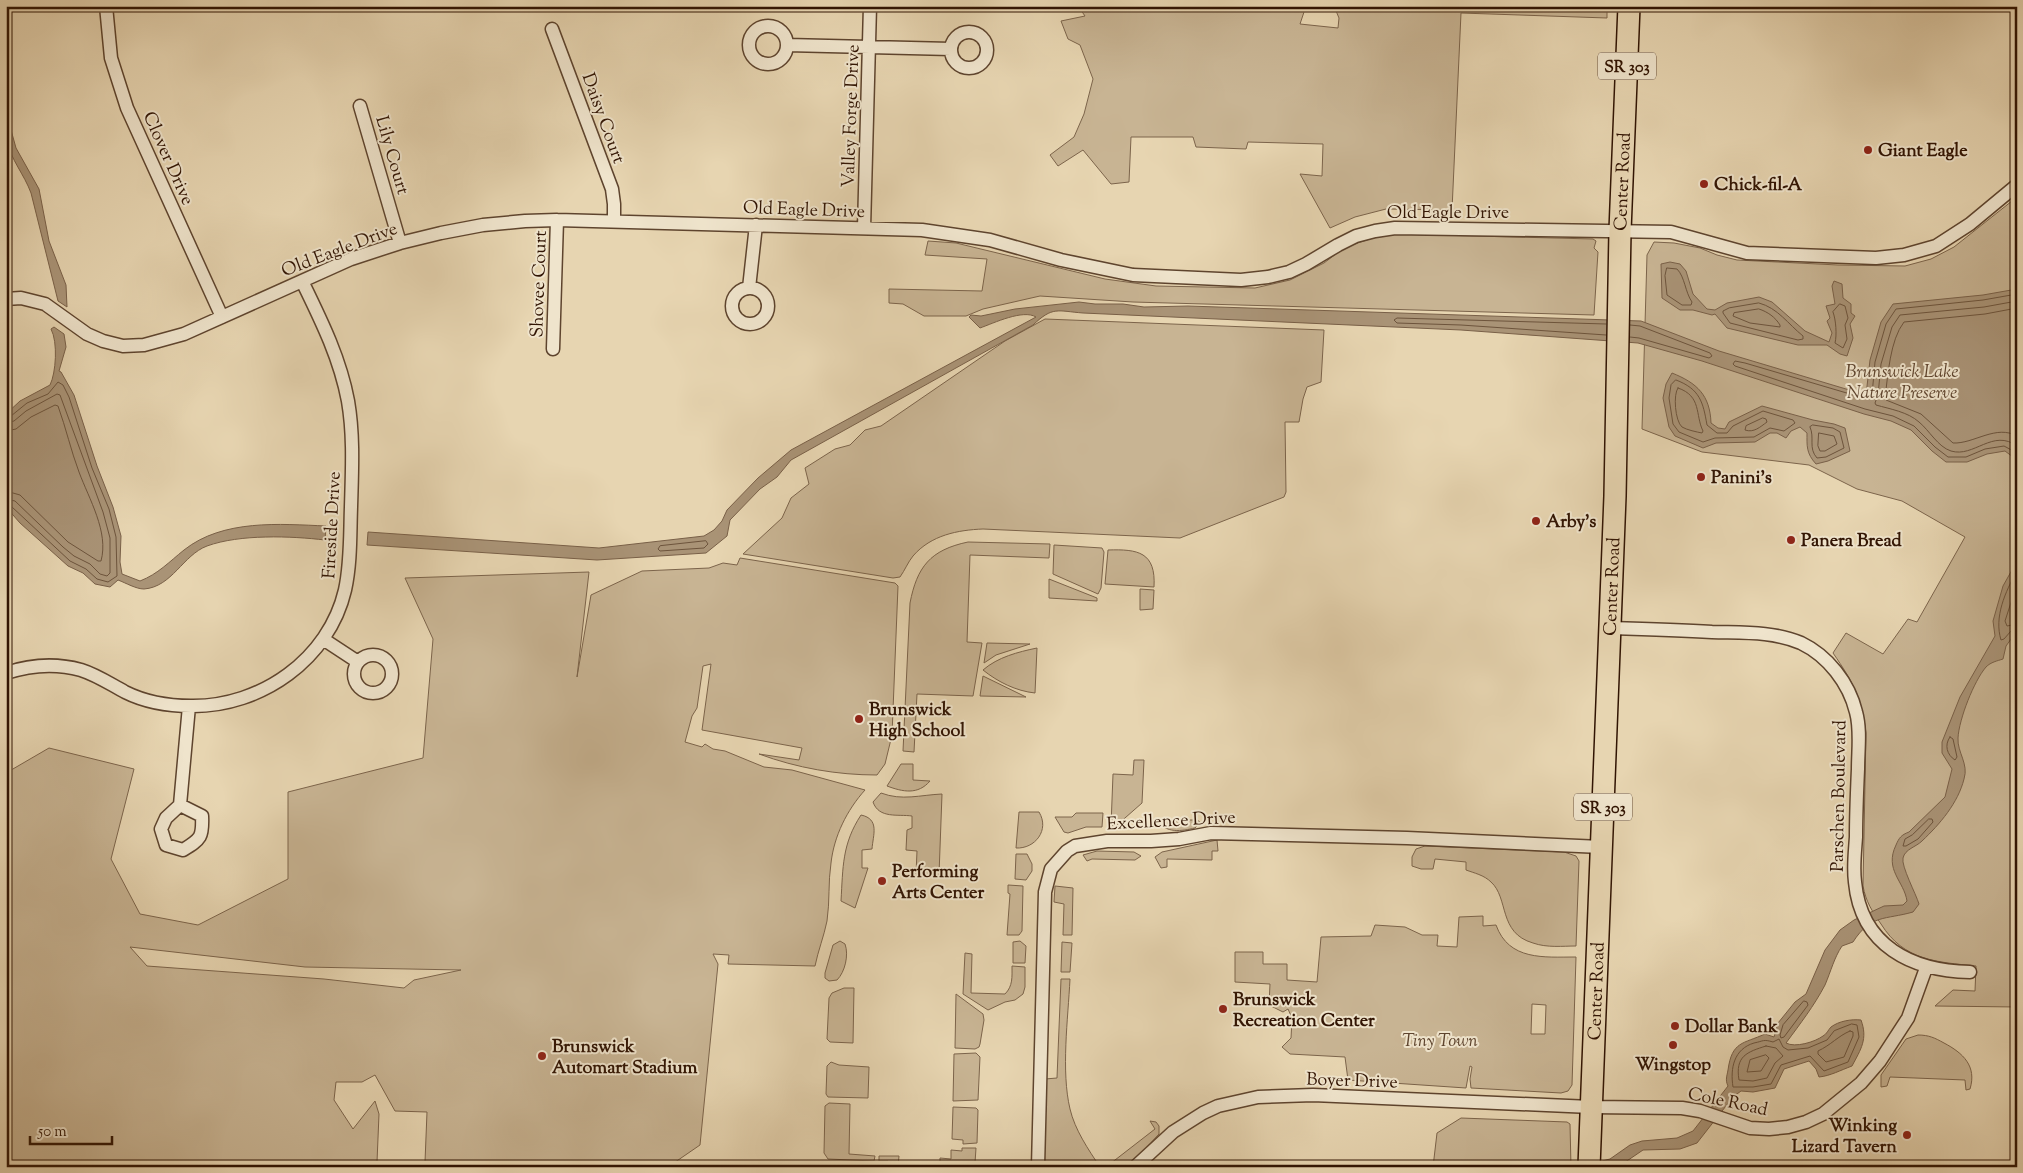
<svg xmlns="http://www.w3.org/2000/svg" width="2023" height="1173" viewBox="0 0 2023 1173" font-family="'Sorts Mill Goudy',serif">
	<rect width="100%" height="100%" fill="#e7d5b1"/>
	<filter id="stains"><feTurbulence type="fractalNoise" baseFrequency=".004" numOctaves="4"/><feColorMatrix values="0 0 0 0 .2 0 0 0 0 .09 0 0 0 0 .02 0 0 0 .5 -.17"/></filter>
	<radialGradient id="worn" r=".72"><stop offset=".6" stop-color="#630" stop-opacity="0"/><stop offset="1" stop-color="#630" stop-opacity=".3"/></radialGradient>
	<!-- green -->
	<path fill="#c8b493" stroke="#7c644b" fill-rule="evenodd" d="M1078,6h228l-6,18 38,4 1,-10 -5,-12h273v12l-146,-5 -9,197 -66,-1 -31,8 -25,11 -30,-54 22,2 1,-32 -75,-2 -2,7 -50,-2 -3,-10h-62l-2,45 -18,2 -28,-34 -25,16 -8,-11 24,-18 10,-23 9,-35 -13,-34 -12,-6 -7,-18 24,-5z
		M2017,197v810l-82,-1 18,-16 22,1 1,-25c-39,-4 -72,-5 -95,-42 -9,-13 -15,-22 -18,-38l3,-153c-4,-35 -13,-51 -33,-80l13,-20 37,21 25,-35 9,3 48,-85 -63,-36 -45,-12 -48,-24 -107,-13 -60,-23 5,-174 7,-13 20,1 26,5 17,7 20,5 101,5 67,1 26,-7 23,-12z
		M1397,234l196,5 3,2 -2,7 4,4 -4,63 -461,-13 -93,-6 -57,13 -17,7h-42l-21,-12 -14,-1v-14l93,2 5,-32 -62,-4 3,-14 28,2 149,36 51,7 99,2 35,-8 34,-17 21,-16 28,-9z
		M1045,319l279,11 -3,52 -14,5 -4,12 -4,23h-14l1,70 -2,5 -104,41 -197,-9c-25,1 -52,6 -70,27 -5,6 -8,14 -13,21l-7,1 -150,-24 39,-36 9,-20 18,-14 -4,-16 30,-19 15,-4 15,-15 16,-4 124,-85z
		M968,542l82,2 -1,14 -79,-3 -3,87 15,1 -9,53 -56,-2 -3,58 -11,-1 7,-148c7,-36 20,-53 58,-61z
		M1054,545l48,3 2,4 -3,36 -3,6 -45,-20z
		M1108,550c30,-1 48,2 46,37l-49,-3z
		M740,558l155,25 3,3 -6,149 -7,29 -8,11c-40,0 -80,-7 -118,-21l40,6 3,-12 -100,-18 9,-66 -8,2 -6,42 -5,8 -7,26 17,5 3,-3 8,5 12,2 39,16 28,3 73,20c-18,20 -31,46 -34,73 -3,19 -1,38 -4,58 -3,15 -9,30 -12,45l-87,-2 1,-9 -16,-1 5,10 -18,181 -32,22 -243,-5 2,-50 -32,-1 -20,-36 -13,7h-26l-2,18 19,29 22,-28 4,13 -2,48 -22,1v4h-349v-394l43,-25 85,21 -23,90 29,55 58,11 90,-46v-87l135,-34 10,-119 -28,-61 184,-6 -12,105 14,-82 51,-24 67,-3 14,-5 14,2zM130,947l175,20 156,3 -47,10 -10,8 -80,-9 -177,-13z
		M1049,579l48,19v3l-48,-3z
		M1140,589l14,1 -1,19 -13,1z
		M987,643l43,1 -34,11 -12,8z
		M1037,648l-2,45c-19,-2 -37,-11 -52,-23 15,-13 35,-18 54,-22z
		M983,676l43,21 -46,-1z
		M1134,760h10l-2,43 -25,22 -6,1 2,-52 20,1z
		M901,764h12v16l17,1c-12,14 -27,11 -43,5z
		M881,793c21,8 39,2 61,1l-3,81 -23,-1 1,-23 -11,-1 1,-20 5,-2v-12c-14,-2 -33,3 -39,-14z
		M1019,812h20c11,18 -4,37 -23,36z
		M1076,813h27l-1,14h-16l-18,6 -4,-1 -9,-15h17z
		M861,815c19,4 12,20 11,34l-10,1v18h6l-13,40 -14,-7c2,-34 1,-57 20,-86z
		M1158,820h39l3,2 -5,6c-13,3 -30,6 -37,-8z
		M1217,840l1,11h-6v9l-45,-1v8l-6,1 -6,-11 7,-5z
		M1425,846l139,6 12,4 3,5 -3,85c-13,0 -29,2 -43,-3 -35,-10 -24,-45 -42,-61 -7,-7 -17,-9 -25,-12v-8l-31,-3 -2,10h-12l-9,-3v-9l4,-8z
		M1097,851l37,1 7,4 -6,4 -43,-1 -5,2 -4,-6z
		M1016,854h11l5,10v7l-6,9 -11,-1z
		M1008,885l15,1 -1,45 -3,4h-12l3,-41 -2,-1z
		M1055,886l18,2 -1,47h-9l1,-31 -10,-2z
		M1483,916v10l13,-1c13,36 48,32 80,32l-4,128 -4,6 -7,2 -90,-5 -1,-9 2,-12 -2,-1 -4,22 -118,-8 -3,-23 -55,-3 -8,-7 9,-9 1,-20 -4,-9 -5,3 -14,-7 1,-21 -35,-2v-30h28v12h24v16l30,2 4,-45 50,-1 4,-11 30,2 17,8h16l-1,11 20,1 2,-30zM1532,1004l14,1 -1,29h-14z
		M840,941l5,3c4,11 0,28 -8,36l-8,1 -4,-3v-5l8,-28z
		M1020,941l6,5 -1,17h-12v-21z
		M1062,942l10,1 -2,29h-9z
		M965,953l7,1 -1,39 34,1c8,-8 7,-17 7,-28l13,1v20l-2,7 -8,6 -10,2 -17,8 -25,-16z
		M1061,979h9c-2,40 -9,92 0,130 5,21 18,40 30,58h-57l2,-88 12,-1z
		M844,988h10l-1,55 -23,-1 -3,-3 2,-41 3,-5z
		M956,994l27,20 1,6 -4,24 -1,3 -4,2 -20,-1z
		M1918,1035c11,0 17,3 26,8 19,10 33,23 26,46l-4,1 -1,-10 -75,-3 -3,9 -6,1v-12l25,-36z
		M954,1054l22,-1 4,4 -2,43 -25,1z
		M831,1062l8,3 30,2 -1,31 -40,-1 -2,-3 1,-28z
		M829,1103l21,1 -1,50 26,2 -1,5 -46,-2 -4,-6 1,-47z
		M953,1107l23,1 2,2 -1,33 -14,1v-4l-11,-1z
		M1461,1118l106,4 3,2 1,43h-138l4,-34z
		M1150,1121l6,1 3,4v8c-10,10 -23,28 -37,33 -4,1 -11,0 -16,0l49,-38z
		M962,1148h14l-1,15h-35v-5l11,1v-9l11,1z
		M879,1156h20l-1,11h-79l-1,-4h70v-2h-9z"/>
	<!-- water -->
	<path fill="#a99376" stroke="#796048" d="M6,112l10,36 23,41 10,52 17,44 1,22 -9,-6 -27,-108c-7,-19 -20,-33 -24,-52 -2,-9 -1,-20 -1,-29z
		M1670,262l10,2 6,7 7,23 14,15 8,1 12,-7 32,-6 13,5 33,29 24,11 3,-9 -5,-12 3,-3 -4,-12 9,-2 -3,-18 2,-5 8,3 1,14 8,6v9l4,3 -5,8 3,14 -6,18 -7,-2 -13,-9h-29l-71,-17 -12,-14 -3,1 -19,-5h-13l-18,-12 -1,-34z
		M2017,289v171l-12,-9 -18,3 -20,8h-21l-14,-11 -21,-21 -20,-9 -27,-7 -162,-53 -64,-18 -177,-13 -378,-17c-26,-2 -30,-7 -50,12l-242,135 -14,17 -17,12 -30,31 -3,16 -21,17 -109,7 -230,-15 1,-13 231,16 105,-12 10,-6 8,-9 5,-11 31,-32 33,-28 245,-133c-13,-8 -42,6 -56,11l-11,-11 2,-2 10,1 34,-7 64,-7 16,2h28l21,3 44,-1 453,15 78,30 147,44 4,-35 11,-38 12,-18 90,-9z
		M54,327l10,7 2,13 -7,24 2,1 13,23 23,71 16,41 8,29 -1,26 2,12 18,7c18,-7 29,-19 44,-31 39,-31 96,-26 142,-24l-1,14c-34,-4 -85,-6 -118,6 -24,9 -35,41 -63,43 -8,0 -18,-6 -26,-9l-8,7 -15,-3 -12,-11 -15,-7 -48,-43 -14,-16v-93l14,-13 30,-16c6,-12 8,-43 1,-56z
		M1672,373c25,10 38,22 39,50l7,5 7,1 4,-7 33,-16 51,14 21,4 11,4 5,23 -22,10 -12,3c-10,-11 -9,-18 -9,-31l-7,-6 -9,4 -5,7 -9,-5h-7l-15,9 -39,1 -13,5 -28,-12 -6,-9 -6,-29 3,-14z
		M2017,561v74h-3l-8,11 -3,13c-6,2 -12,3 -17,8 -12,14 -27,52 -28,71 -1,14 11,26 6,41 -6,24 -24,45 -42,62 -6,6 -17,8 -19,17 -2,8 13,36 16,46l-6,8c-28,8 -42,2 -60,30l-11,4c-8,12 -11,25 -17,39 -11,21 -25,39 -39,58 9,5 29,-1 37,-7 4,-2 5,-6 8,-9 8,-6 20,-8 30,-7 7,19 0,29 -9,46 -11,4 -22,10 -33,11l-3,-8 -7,-8 -25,8 -9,19 -22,4 -12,-1 -8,6 -36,46 -17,6 -37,1 -25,17h-40l32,-8 20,-14 12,-4 35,-3 16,-7 35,-45c-3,-6 -1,-10 0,-16 4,-29 15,-26 37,-36l9,3 4,-14 17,-21 11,-8 19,-44 15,-20 14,-10 30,-14 19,-1 4,-4c-3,-20 -23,-31 -11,-56 3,-7 5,-10 13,-13l36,-35 7,-28 -10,-16v-11l18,-45 35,-61 -2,-15 10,-35z"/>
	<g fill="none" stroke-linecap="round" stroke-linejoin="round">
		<!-- shore -->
		<path stroke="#6d543c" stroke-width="1" d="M1667,268l10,1c8,8 8,23 15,33l-1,3h-9l-15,-10 -2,-19z
			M2017,294l-34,6 -87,9 -10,15 -11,38 -3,33 -5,4 -122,-36 -10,-2 -2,3 2,2 130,43 28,7 21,10 21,21 13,10h18l19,-8 19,-3 13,7
			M2017,301l-33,6 -84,8 -8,12 -11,37 -3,31 -3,8 1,2c14,4 32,7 43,17 10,8 19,25 32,29 23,7 42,-23 66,-5
			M1759,303c19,5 29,21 44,33v3l-5,1 -68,-17 -7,-10v-2l6,-3z
			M1840,304l5,2 3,12 -3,7 2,14 -4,9 -8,-5c2,-8 1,-23 -2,-31z
			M2017,308l-32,6 -81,8c-14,18 -16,53 -19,76l1,2 35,14 32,29c21,1 43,-19 64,-7
			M1759,309c9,3 16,8 21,16v2l-30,-4 -17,-7 1,-3z
			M1606,335l-145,-10 -64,-2 -3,-3 3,-2 209,6
			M1630,337l9,1 70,20 3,-2 -2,-3 -70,-27 -10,-1
			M1676,380c24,9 27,22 31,45l10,8h10l6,-7 30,-15 30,9 2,3 -11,8 -14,-3 -16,9 -39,1 -12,4 -24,-10 -6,-8 -4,-26 2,-13z
			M1678,388c24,8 17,27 25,43l-1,2c-5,-1 -15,-3 -20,-6 -7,-6 -9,-33 -4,-39z
			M6,417l5,-1 16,-13 21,-9 10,-12 5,3 6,12 23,71 17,41 7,28 1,39 -9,6 -11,-3 -11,-10 -16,-8 -58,-54 -6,-2
			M1763,418l3,1 1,3c-7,5 -13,11 -22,8l1,-4z
			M6,423l8,-2 12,-10 31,-17 3,1 43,117 7,26v35l-3,3 -7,-2 -10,-10 -16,-8 -11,-9 -48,-46 -9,-2
			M1813,425l20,3 7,4 4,16 -18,9 -9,1c-9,-10 -2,-20 -7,-31z
			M6,431l10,-2 15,-12 24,-12 3,1c8,22 13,45 21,66 10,27 30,60 22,89h-3l-30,-19 -48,-47 -14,-4
			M1819,433l15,3 3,8 -12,7h-5l-2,-5z
			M706,541l2,3 -4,4 -44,3 -2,-2 2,-3z
			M2017,571c-12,21 -23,46 -16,69l3,-1 7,-8 6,-1
			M2017,584l-12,37 2,5 10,-2
			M1950,737l3,2 4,18 -2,3c-8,-5 -11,-15 -5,-23z
			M1929,819h3l1,3 -15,17 -12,7h-3l2,-7 7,-4z
			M1804,1001l3,1 1,3 -24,32 -3,1 -1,-3 3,-10z
			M1852,1024l5,1 2,12 -11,25 -24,9 -14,-15 -29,9 -10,19 -18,3h-20c-3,-19 1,-38 21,-44 10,-2 9,-4 19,-1l6,-3 4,8 5,3 20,-2 19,-8 7,-9z
			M1850,1031l3,1v4l-9,21 -18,5 -8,-8v-3c13,-6 20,-15 32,-20z
			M1766,1046l10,2 7,8 -8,7 -8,15 -14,3 -14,-1c-4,-24 8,-28 27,-34z
			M1766,1055l3,3 -8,13 -14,1 3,-12z"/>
		<!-- minor casing -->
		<g stroke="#5e442e" stroke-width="15">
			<path id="minor" d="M106,6l5,52 16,50 95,209
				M749 45a19 19 0 1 1 38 0a19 19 0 1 1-38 0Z
				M552,29l60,160 2,15v17
				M951 50a18 18 0 1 1 36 0a18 18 0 1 1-36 0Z
				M787,45l164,4
				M360,106l40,137
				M864,228l6,-222
				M749,288l7,-63
				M732 306a18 18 0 1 1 36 0a18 18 0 1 1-36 0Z
				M6,299l15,-1 24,6 42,30 16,7 20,5 21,-1 40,-11 167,-75 49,-16 41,-10 42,-8 42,-4 32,-1 365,10 68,10 71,20 72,15 108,5 27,-3 21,-5 17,-8 32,-19 18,-9 19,-5 20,-3 276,4 76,21 129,5 28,-3 32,-9 34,-22 47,-39
				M553,349l4,-129
				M1610,628c34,1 68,2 102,4 29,1 61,-1 89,11 27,13 48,40 55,69 5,18 2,38 2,57 -1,22 -2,45 -2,68 -1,15 -3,30 -1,45 6,64 57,89 115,90
				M323,639l35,23
				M354 674a19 19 0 1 1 38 0a19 19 0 1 1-38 0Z
				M6,673c24,-8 50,-10 75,-3 16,5 29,14 44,22 20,10 44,14 66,14 70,1 138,-47 154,-116 6,-27 5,-56 6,-83 1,-36 3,-71 -3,-106 -8,-43 -27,-81 -46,-120
				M180,805l22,11c1,21 -1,23 -19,34l-17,-5 -5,-16 5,-11 14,-13 9,-99
				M1038,1167l7,-275 6,-23 16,-18 8,-5 32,-5h44l28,-2 32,-6 196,5 194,9
				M1135,1167l38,-35 30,-19 15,-7 40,-9 55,-2 278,12 91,1 18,3 50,17 19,1 19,-2 18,-5 17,-8 38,-31 19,-22 28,-43 18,-50"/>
		</g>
		<!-- primary casing -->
		<g stroke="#311403" stroke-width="24">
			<g id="primary">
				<path id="s1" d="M1589,1167l26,-671 5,-265 9,-225"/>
			</g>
		</g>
		<!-- minor -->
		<use href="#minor" stroke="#efe4cc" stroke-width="12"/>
		<!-- primary -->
		<use href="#primary" stroke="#e7d5b1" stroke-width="21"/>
	</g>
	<!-- markers -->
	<g fill="#8f2418" stroke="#efe4cc" stroke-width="2">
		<circle cx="1868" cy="150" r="5"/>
		<circle cx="1704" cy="184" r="5"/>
		<circle cx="1701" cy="477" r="5"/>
		<circle cx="1536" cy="521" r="5"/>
		<circle cx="1791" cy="540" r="5"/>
		<circle cx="859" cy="719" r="5"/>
		<circle cx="882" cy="881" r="5"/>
		<circle cx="1223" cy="1009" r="5"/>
		<circle cx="1675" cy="1026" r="5"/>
		<circle cx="1673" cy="1045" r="5"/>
		<circle cx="542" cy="1056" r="5"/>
		<circle cx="1907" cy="1135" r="5"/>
	</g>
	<g text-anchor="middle" stroke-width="4" stroke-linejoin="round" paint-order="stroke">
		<!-- shield labels -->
		<g fill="#efe4cc" stroke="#6a523f" stroke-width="1">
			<rect x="1598" y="52.5" width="58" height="27" rx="4"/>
			<rect x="1574" y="793.5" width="58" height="27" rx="4"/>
		</g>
		<g font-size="16" font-weight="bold" fill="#311403">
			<text x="1627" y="72">SR 303</text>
			<text x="1603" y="813">SR 303</text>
		</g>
		<!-- street labels -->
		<g font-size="18" fill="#311403" stroke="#efe4cc">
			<text transform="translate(850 116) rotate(-88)" y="6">Valley Forge Drive</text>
			<text transform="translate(604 118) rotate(70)" y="6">Daisy Court</text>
			<text transform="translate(393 155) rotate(74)" y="6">Lily Court</text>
			<text transform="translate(169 158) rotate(66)" y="6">Clover Drive</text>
			<text dy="6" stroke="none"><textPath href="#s1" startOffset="986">Center Road</textPath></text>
			<text transform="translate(804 209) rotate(2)" y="6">Old Eagle Drive</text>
			<text x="1448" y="218">Old Eagle Drive</text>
			<text transform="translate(339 249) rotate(-21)" y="6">Old Eagle Drive</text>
			<text transform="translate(538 284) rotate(-88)" y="6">Shovee Court</text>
			<text transform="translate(331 525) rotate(-87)" y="6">Fireside Drive</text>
			<text dy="6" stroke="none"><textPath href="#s1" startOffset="581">Center Road</textPath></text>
			<text transform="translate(1838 796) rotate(-89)" y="6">Parschen Boulevard</text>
			<text transform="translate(1171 820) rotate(-3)" y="6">Excellence Drive</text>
			<text dy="6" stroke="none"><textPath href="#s1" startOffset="176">Center Road</textPath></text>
			<text transform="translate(1352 1080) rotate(2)" y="6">Boyer Drive</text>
			<text transform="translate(1728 1101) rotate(12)" y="6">Cole Road</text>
		</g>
		<!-- poi labels -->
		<g font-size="18" font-weight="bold" fill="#311403" stroke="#efe4cc" text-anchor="start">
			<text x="1878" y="156">Giant Eagle</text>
			<text x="1714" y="190">Chick-fil-A</text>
			<text x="1711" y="483">Panini's</text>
			<text x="1546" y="527">Arby's</text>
			<text x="1801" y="546">Panera Bread</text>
			<text x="869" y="715">Brunswick<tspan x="869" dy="21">High School</tspan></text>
			<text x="892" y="877">Performing<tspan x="892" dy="21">Arts Center</tspan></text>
			<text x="1233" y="1005">Brunswick<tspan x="1233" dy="21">Recreation Center</tspan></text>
			<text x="1685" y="1032">Dollar Bank</text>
			<text x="552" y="1052">Brunswick<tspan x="552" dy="21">Automart Stadium</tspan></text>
			<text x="1673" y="1070" text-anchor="middle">Wingstop</text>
			<text x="1897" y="1131" text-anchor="end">Winking<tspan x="1897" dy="21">Lizard Tavern</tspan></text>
		</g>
		<!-- park labels -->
		<g font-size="18" font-style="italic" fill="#5e442e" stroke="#efe4cc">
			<text x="1902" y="377">Brunswick Lake<tspan x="1902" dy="21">Nature Preserve</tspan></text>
			<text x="1440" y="1046">Tiny Town</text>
		</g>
	</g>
	<!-- margin -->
	<rect width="2023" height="1173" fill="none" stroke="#e7d5b1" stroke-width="25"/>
	<rect x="8" y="8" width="2008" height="1158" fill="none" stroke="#311403" stroke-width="2.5"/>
	<rect x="12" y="12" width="1998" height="1148" fill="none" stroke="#311403"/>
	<!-- scale -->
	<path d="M30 1136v8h82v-8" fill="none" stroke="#311403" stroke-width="2.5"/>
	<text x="38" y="1136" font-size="15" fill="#311403" stroke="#efe4cc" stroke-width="4" paint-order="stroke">50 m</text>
	<rect width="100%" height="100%" filter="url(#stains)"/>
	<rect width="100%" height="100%" fill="url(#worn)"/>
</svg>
